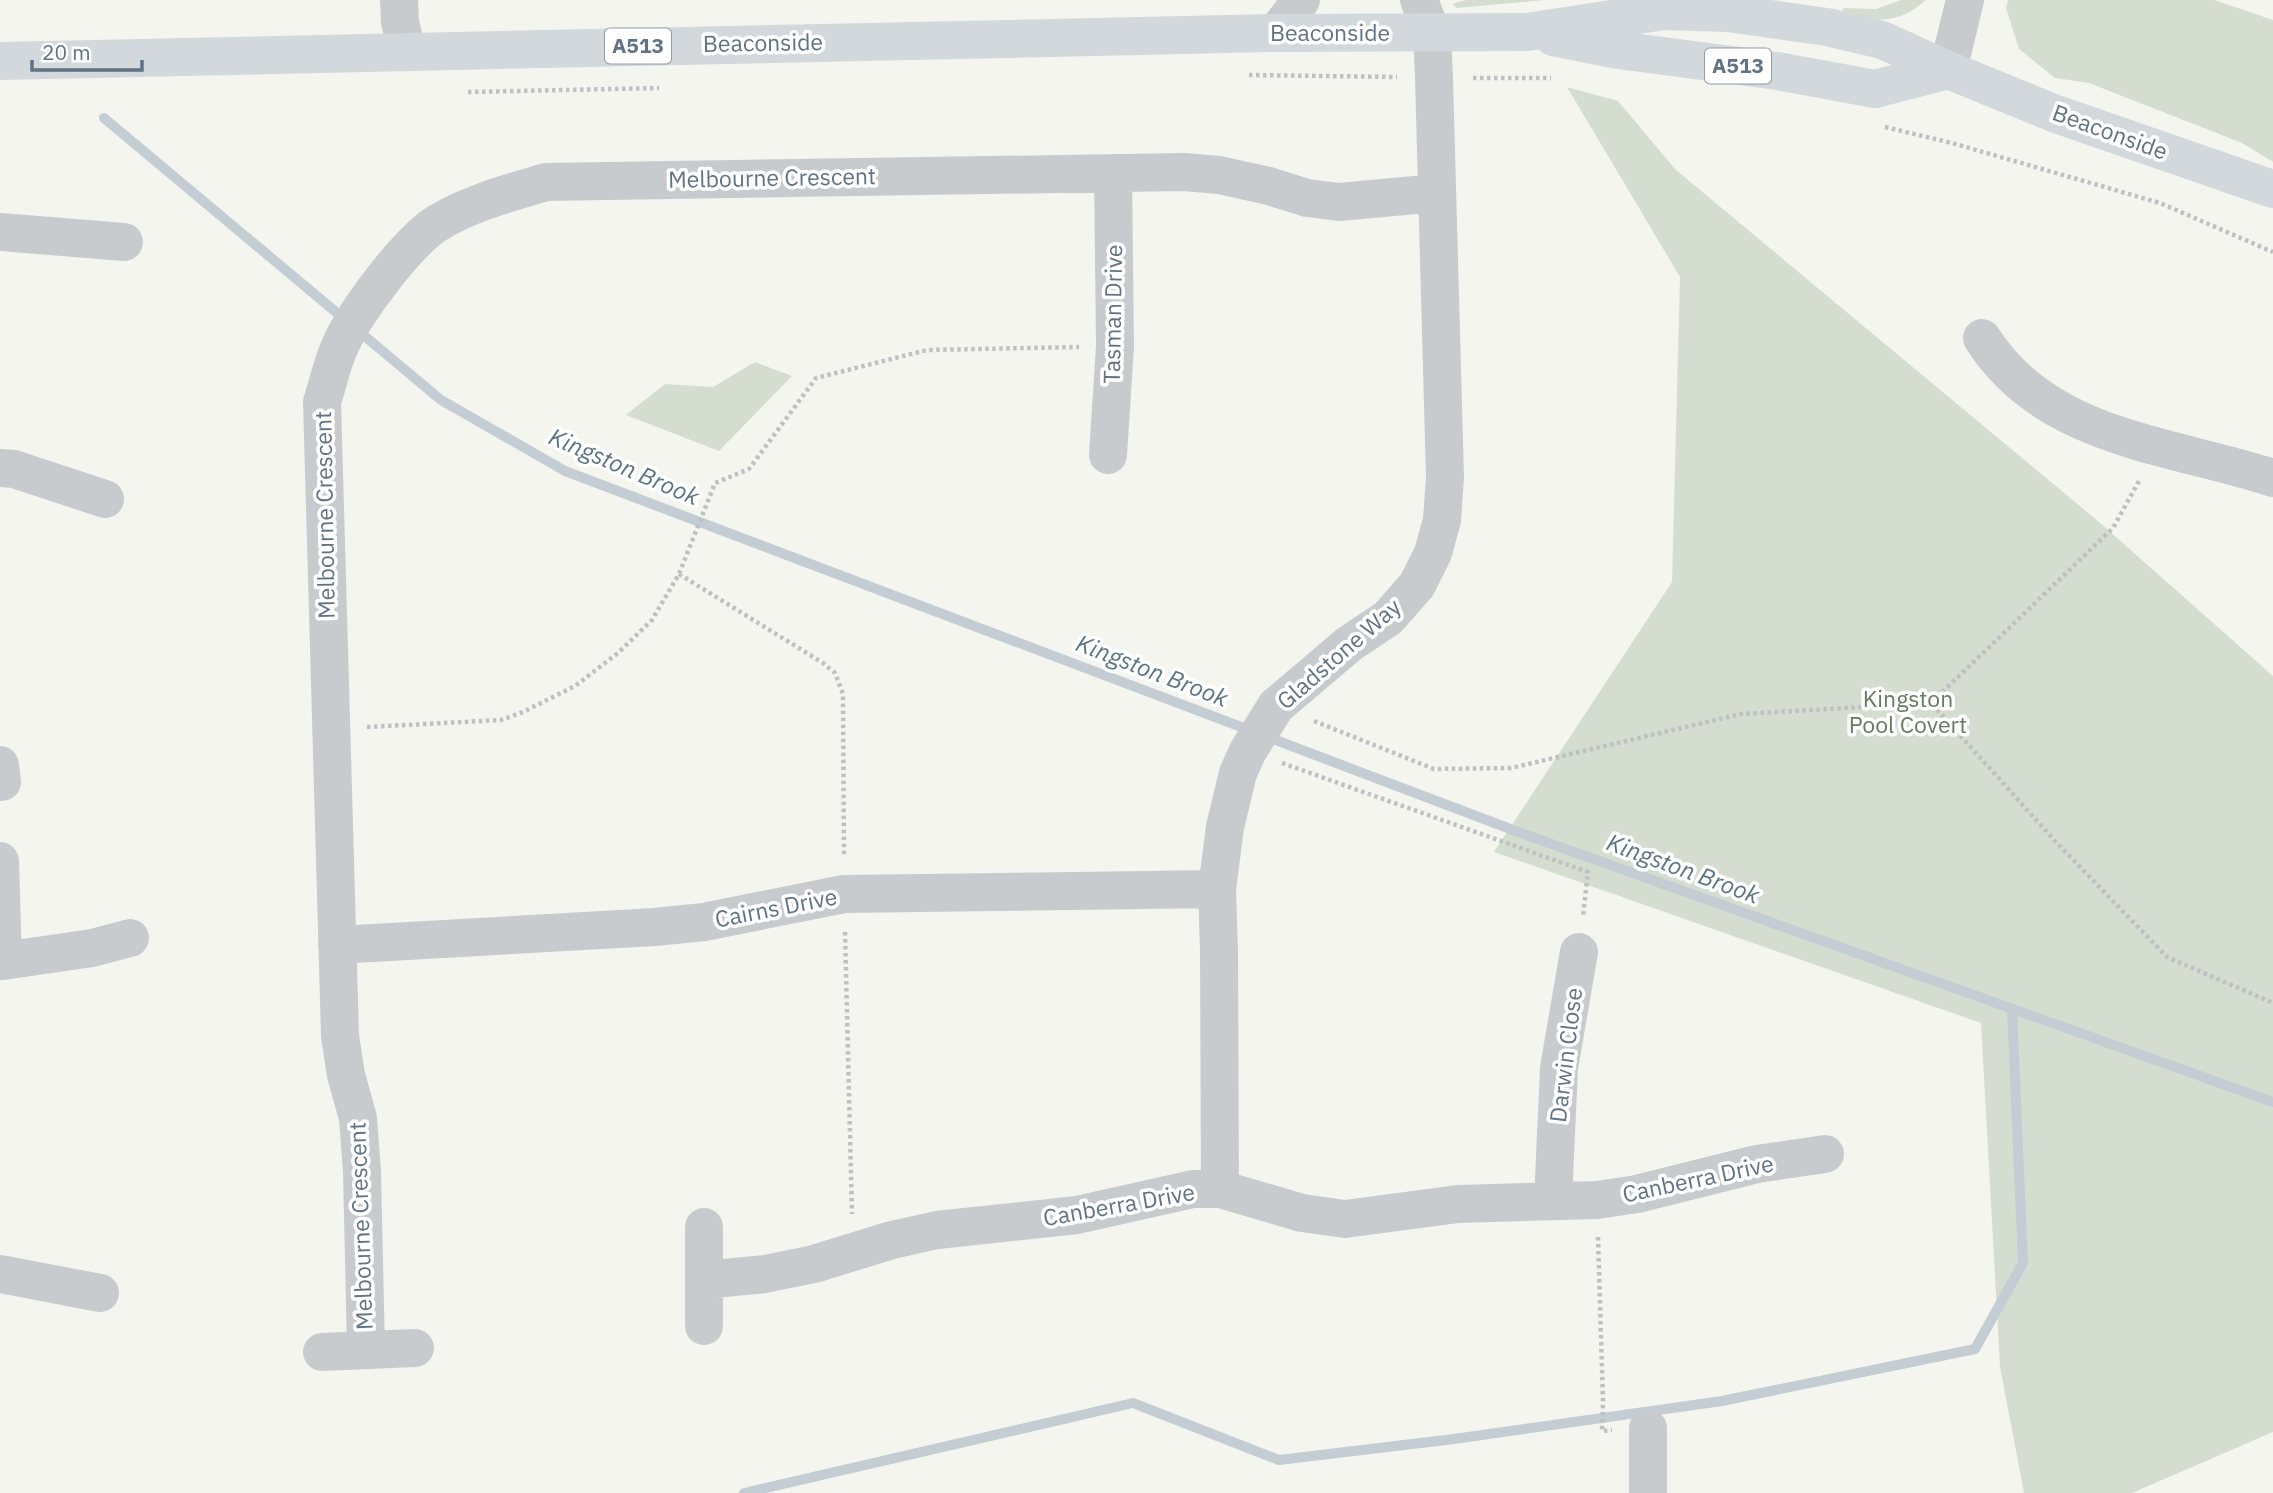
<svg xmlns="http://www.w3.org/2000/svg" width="2273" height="1493" viewBox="0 0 2273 1493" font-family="'IBM Plex Sans',sans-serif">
	<rect width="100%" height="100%" fill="#f5f5f0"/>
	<!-- green -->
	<path fill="#d4ddd0" d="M1466,0h79l-88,8 -5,-4z
		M1901,0h25c-27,25 -51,21 -84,17l1,-9 33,1z
		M2008,0h206l59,20v142l-31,-19 -153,-60 -34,-5 -36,-29 -13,-41z
		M1567,87l51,14 58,69 423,352 174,154v756l-141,61h-108l-24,-126 -19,-344 -487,-171 178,-270 8,-305z
		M755,362l37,14 -73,75 -93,-36 39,-31 48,3z"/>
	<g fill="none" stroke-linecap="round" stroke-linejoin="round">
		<!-- stream -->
		<path stroke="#c4cdd3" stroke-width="10" d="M104,118l337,282 124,71 956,362 752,269
			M744,1493l389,-90 146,57 175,-21 268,-38 253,-52 48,-86 -11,-254"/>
		<!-- path -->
		<path stroke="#bec0c2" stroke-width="4.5" stroke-dasharray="3.5 3.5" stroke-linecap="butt" d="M1249,75l148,2
			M1473,78h78
			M468,92l191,-4
			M1885,127l67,16 208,60 113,49
			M2139,481l-26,47 -182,175 125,139 111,115 106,46
			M679,574l144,89 12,10 8,21 1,163
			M1314,721l120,48 77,-1 230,-54 190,-11
			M367,727l134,-7 22,-8 52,-26 43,-33 34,-33 27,-46 36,-91 34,-14 67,-91 111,-28 152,-3
			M1282,763l306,109 -5,44
			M845,932l7,282
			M1598,1237l5,165 -1,29 10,-1"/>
		<!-- minor -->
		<path stroke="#c8cbce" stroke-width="38" d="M399,0l1,22 7,29
			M1276,33l25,-33
			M1948,70l17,-70
			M0,232l124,10
			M1982,338c64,101 187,106 291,140
			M1108,455l7,-109 -2,-173
			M0,468l14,1 91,30
			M0,765l2,17
			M0,861l3,100h-3
			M337,945l318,-18 49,-5 140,-28 373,-5
			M3,961l89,-13 38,-10
			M1220,1189l-1,-238 -2,-62 8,-62 13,-54 10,-22 28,-45 73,-62 39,-26 29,-33 16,-32 9,-33 3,-43 -11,-399 -2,-44 -13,-34
			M1553,1200l6,-132 20,-116
			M0,1274l100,19
			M704,1280l61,-6 49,-10 78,-24 45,-10 140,-15 116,-26h27l82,24 43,6 113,-15 139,-4 40,-6 120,-30 68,-10
			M704,1326v-99
			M366,1349l-4,-177 -4,-54 -12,-43 -6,-39 -18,-634c6,-18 10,-39 18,-56 15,-34 66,-102 96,-122 34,-21 73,-31 110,-42l638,-10 35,3 50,11 38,12 32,4 98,-9
			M322,1352l93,-4
			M1648,1493v-65"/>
		<!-- highway -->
		<path stroke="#d2d8dc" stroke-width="38" d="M1553,37l65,13 159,21 98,18 73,-19
			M0,61l1276,-28 251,-1 137,-21 64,2 99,14 55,13 66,30 108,44 217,75"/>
	</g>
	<g text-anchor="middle" stroke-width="7" stroke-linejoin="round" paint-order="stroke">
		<!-- shield labels -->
		<g fill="#fff" stroke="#909ca9" stroke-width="2">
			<rect x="605" y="28.5" width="66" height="35" rx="5"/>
			<rect x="1705" y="48.5" width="66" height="35" rx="5"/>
		</g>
		<g font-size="21" font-weight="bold" fill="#607284">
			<text x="638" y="53">A513</text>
			<text x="1738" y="73">A513</text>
		</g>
		<!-- street labels -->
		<g font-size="23" fill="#607284" stroke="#fff">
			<text x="1330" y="41">Beaconside</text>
			<text transform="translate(763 43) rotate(-1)" y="8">Beaconside</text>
			<text transform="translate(2110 132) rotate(20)" y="8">Beaconside</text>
			<text transform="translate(772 178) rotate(-1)" y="8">Melbourne Crescent</text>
			<text transform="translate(1113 314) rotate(-89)" y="8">Tasman Drive</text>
			<text transform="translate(325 515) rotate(-91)" y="8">Melbourne Crescent</text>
			<text transform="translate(1339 654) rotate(-41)" y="8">Gladstone Way</text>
			<text transform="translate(776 908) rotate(-11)" y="8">Cairns Drive</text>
			<text transform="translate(1566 1055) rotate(-83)" y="8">Darwin Close</text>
			<text transform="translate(1698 1179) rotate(-12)" y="8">Canberra Drive</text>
			<text transform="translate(1119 1205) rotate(-10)" y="8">Canberra Drive</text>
			<text transform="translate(361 1226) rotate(-92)" y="8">Melbourne Crescent</text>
		</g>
		<!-- park labels -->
		<g font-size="23" fill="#647b60" stroke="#fff">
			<text x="1908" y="707">Kingston<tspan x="1908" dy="26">Pool Covert</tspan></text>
		</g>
		<!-- water labels -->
		<g font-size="24" font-style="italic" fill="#5b7682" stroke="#fff">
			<text transform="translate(624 467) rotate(23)" y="8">Kingston Brook</text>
			<text transform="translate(1152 671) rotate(21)" y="8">Kingston Brook</text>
			<text transform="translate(1683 869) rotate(20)" y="8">Kingston Brook</text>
		</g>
	</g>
	<!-- scale -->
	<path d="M32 60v10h110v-10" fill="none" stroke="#607284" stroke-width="3.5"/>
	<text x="42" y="60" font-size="21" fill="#607284" stroke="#ffffff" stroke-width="5" paint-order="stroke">20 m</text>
</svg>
